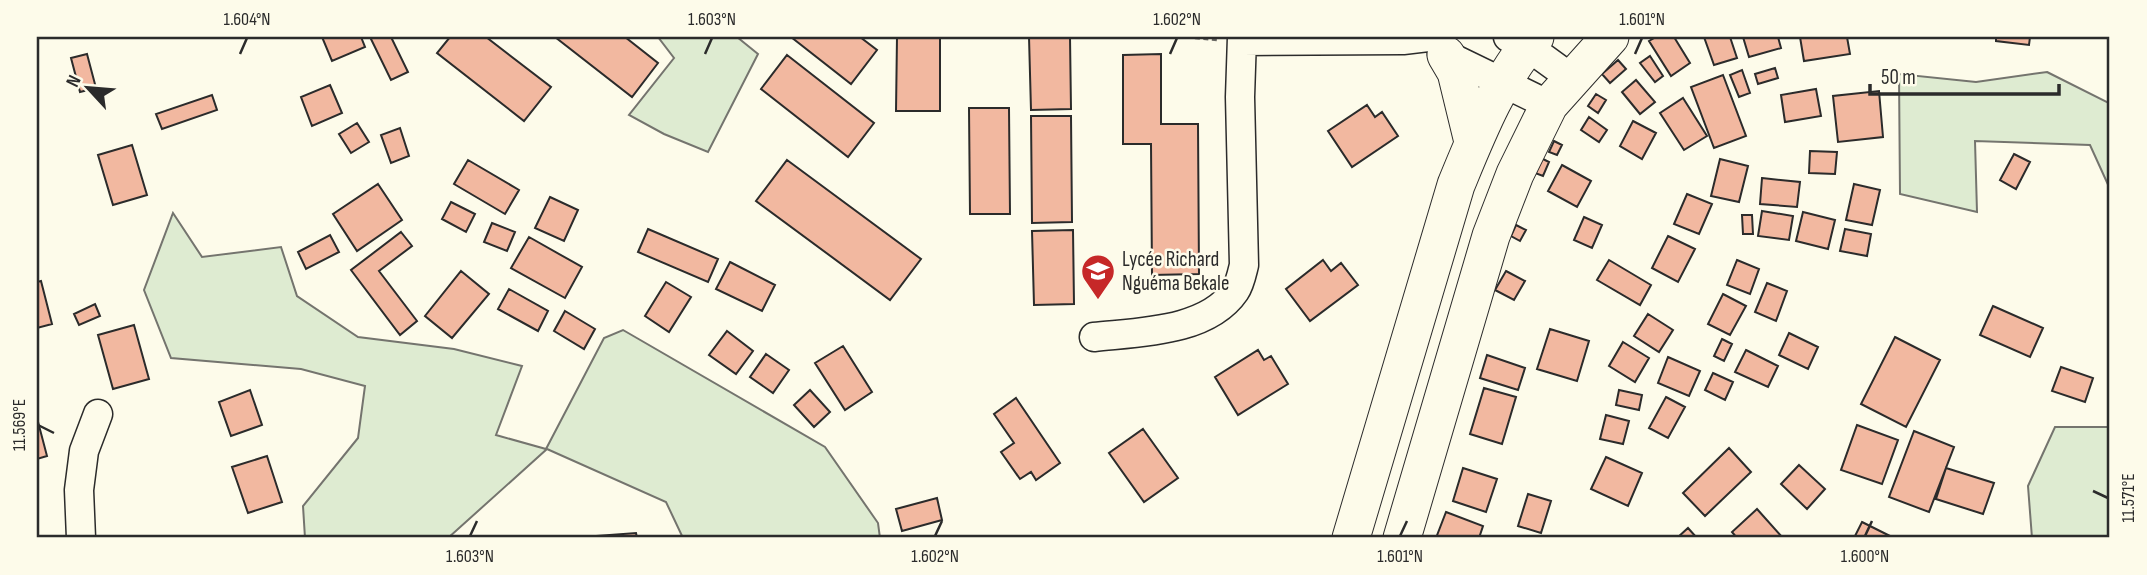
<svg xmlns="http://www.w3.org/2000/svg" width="2147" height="575" viewBox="0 0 2147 575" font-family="'Sofia Sans Condensed',sans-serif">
	<rect width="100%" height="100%" fill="#fdfbea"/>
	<!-- green -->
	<path fill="#deebd1" stroke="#74746e" stroke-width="2" d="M658,37h79l21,17 -50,98 -44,-18 -35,-19 45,-57z
		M2047,72l62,31 1,86 -20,-44 -115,-4 2,71 -77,-18 -1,-120 77,8z
		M173,213l29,44 79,-10 16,49 61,41 96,12 68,17 -26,69 50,14 58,-111 19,-8 202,117 53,76 2,15h-197l-17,-36 -119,-53 -99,89h-143l-2,-32 55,-68 7,-52 -64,-17 -130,-11 -27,-68z
		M2055,427h55v111h-78l-4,-52z"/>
	<!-- building -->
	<path fill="#f2b8a0" stroke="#2b2b2b" stroke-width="2" d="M322,37h39l4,10 -33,14z
		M370,37h21l17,35 -17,8z
		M450,37h36l65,50 -27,34 -87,-68z
		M555,37h70l33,26 -26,34z
		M791,37h69l17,13 -26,34z
		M897,37h43v74h-44z
		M1029,37h41l1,72 -40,1z
		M1656,37h18l16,26 -19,13 -22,-35z
		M1704,37h26l7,21 -23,7z
		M1743,37h35l3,11 -32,9z
		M1800,37h47l3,17 -46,7z
		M1996,37h34l-1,8 -33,-4z
		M87,54l9,34 -16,4 -9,-34z
		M1161,54v70h37l1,150 -47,1 -1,-131h-28v-89z
		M787,55l87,68 -26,34 -87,-68z
		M1650,56l13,20 -8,6 -15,-19z
		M1618,60l8,9 -16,14 -8,-9z
		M1775,68l3,10 -20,6 -3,-10z
		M1742,70l8,23 -11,4 -9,-22z
		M1723,75l23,61 -32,12 -23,-61z
		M1636,80l19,22 -15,12 -18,-22z
		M330,85l12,28 -30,13 -11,-29z
		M1816,89l5,27 -36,6 -4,-27z
		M1879,91l4,46 -45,5 -5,-46z
		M1596,94l10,6 -8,13 -10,-7z
		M212,95l5,15 -55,19 -6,-15z
		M1683,98l24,38 -23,14 -24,-37z
		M1367,105l8,12 7,-5 16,24 -46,31 -24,-36z
		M969,108h40l1,106h-40z
		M1031,116h40l1,106 -40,1z
		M1589,117l18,13 -8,12 -18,-12z
		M1633,121l23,12 -14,26 -22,-13z
		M357,123l12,19 -18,11 -12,-19z
		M400,128l9,28 -18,7 -10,-28z
		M1554,141l8,4 -5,10 -8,-3z
		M132,145l15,50 -34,10 -15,-50z
		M1810,151l27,1 -2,22 -26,-1z
		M2014,154l16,8 -14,27 -16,-9z
		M1541,158l8,4 -6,14 -8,-3z
		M1720,159l28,7 -9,36 -28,-6z
		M468,160l51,30 -14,24 -51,-30z
		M787,160l134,99 -31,41 -134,-99z
		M1562,165l29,16 -14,26 -29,-16z
		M1762,178l38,4 -3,25 -37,-3z
		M378,184l24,36 -45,31 -24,-37z
		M1854,184l26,6 -8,35 -26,-5z
		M1687,194l25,10 -13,30 -25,-10z
		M550,197l28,13 -14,31 -29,-13z
		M451,202l24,12 -9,18 -24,-13z
		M1762,211l31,5 -4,24 -31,-4z
		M1803,212l32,8 -7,29 -32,-8z
		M1742,215h10l1,19h-10z
		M1584,217l18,8 -10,23 -18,-8z
		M492,223l23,9 -8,19 -23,-9z
		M1516,225l10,5 -6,11 -9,-5z
		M648,229l70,30 -10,23 -70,-30z
		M1845,229l26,5 -4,22 -27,-5z
		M1073,230l1,74 -40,1 -2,-74z
		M401,232l11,14 -33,25 38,50 -17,14 -49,-65z
		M330,235l9,17 -33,17 -8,-17z
		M1668,236l27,13 -17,33 -26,-14z
		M529,237l53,30 -17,31 -54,-30z
		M1323,260l8,11 10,-8 17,22 -48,36 -24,-32z
		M1609,260l42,25 -11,20 -43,-25z
		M1737,260l22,9 -9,25 -23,-9z
		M730,262l45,23 -13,26 -46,-22z
		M461,271l28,23 -37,44 -27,-22z
		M1506,271l19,10 -11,19 -19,-10z
		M41,281l11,43 -15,4v-46z
		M666,282l25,15 -22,35 -24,-16z
		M1767,283l20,8 -11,30 -21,-9z
		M509,289l39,22 -10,20 -40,-22z
		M1723,294l23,12 -16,29 -22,-11z
		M95,304l5,12 -21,9 -5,-11z
		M1993,306l50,22 -13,29 -50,-22z
		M565,311l30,18 -11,20 -30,-18z
		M1648,314l25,16 -14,22 -25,-16z
		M134,325l15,54 -36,10 -15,-54z
		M1550,329l39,12 -12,40 -40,-12z
		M727,331l26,20 -17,23 -27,-19z
		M1789,333l29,14 -10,22 -29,-14z
		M1895,337l45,23 -34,67 -45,-23z
		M1722,339l10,5 -8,17 -10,-5z
		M1623,342l26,16 -14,24 -26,-16z
		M843,346l29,46 -27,18 -30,-47z
		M1258,350l6,10 7,-4 17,28 -50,31 -23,-38z
		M1746,350l32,16 -10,21 -33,-15z
		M766,354l23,16 -16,23 -23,-16z
		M1487,355l38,13 -7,22 -38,-12z
		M1668,357l32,14 -11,25 -31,-13z
		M2061,367l32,11 -8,24 -33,-11z
		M1713,373l20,9 -8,18 -20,-10z
		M1484,388l32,9 -14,47 -32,-10z
		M250,390l12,35 -31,11 -12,-34z
		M810,390l20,22 -16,15 -20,-22z
		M1619,390l23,5 -3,15 -23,-5z
		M1666,397l19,10 -17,31 -19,-10z
		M1016,398l44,65 -24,17 -5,-8 -11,7 -19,-27 13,-9 -20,-29z
		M1606,415l23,6 -6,23 -23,-5z
		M37,418l10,38 -10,3z
		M1857,425l41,15 -16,44 -41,-14z
		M1143,429l35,49 -34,24 -35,-49z
		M1914,431l40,16 -25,65 -40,-15z
		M1729,448l22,24 -46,44 -22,-23z
		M267,456l15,46 -34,11 -16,-46z
		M1606,457l36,16 -14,33 -37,-17z
		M1799,465l26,24 -18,20 -26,-25z
		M1463,468l34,11 -11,33 -33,-11z
		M1946,468l48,15 -11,31 -47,-15z
		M1528,494l23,7 -10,32 -23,-7z
		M937,498l5,22 -40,11 -6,-22z
		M1757,509l26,29h-46l-5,-6z
		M1446,512l37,14 -4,12h-43z
		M1862,522l32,16h-40z
		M1688,528l9,10h-20z
		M636,533l1,5h-40v-2z"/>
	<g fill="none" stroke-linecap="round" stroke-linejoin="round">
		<!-- minor casing -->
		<g stroke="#2b2b2b" stroke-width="31">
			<path id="minor" d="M1508,37l19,9 44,32
				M1243,41l160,-1 25,-3
				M1442,53l107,52
				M1094,337c45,-5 113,-5 141,-46 5,-7 7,-18 9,-26l-4,-168 2,-60
				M81,538l-2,-48 5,-39 14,-37"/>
		</g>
		<!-- major casing -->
		<g stroke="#2b2b2b" stroke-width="39">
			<path id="major" d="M1446,55l10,17 17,70
				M1351,538l105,-353c21,-51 43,-107 79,-148
				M1402,538l89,-302 24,-62 34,-69 61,-68"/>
		</g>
		<!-- path -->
		<path stroke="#6a6964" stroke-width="4.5" stroke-dasharray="5 3.5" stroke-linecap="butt" d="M1195,37l22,2"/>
		<!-- minor -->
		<use href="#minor" stroke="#fdfbea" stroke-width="28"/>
		<!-- major -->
		<use href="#major" stroke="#fdfbea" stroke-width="37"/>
	</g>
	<!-- ticks -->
	<path fill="none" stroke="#2b2b2b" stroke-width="2.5" d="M240,54l7,-16M705,54l7,-16M1170,54l7,-16M1635,54l7,-16M38,425l16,8M2093,491l15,7M470,536l7,-15M935,536l7,-15M1400,536l7,-15M1865,536l7,-15"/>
	<!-- icons -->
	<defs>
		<g id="school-pin" transform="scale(1.75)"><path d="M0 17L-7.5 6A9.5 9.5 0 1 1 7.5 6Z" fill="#c62828" stroke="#fdfbea"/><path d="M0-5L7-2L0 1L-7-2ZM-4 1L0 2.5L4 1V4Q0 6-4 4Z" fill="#fff"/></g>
	</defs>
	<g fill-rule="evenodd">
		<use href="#school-pin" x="1098" y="271"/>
	</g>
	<g text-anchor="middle" stroke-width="5" stroke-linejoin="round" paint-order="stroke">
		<!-- poi labels -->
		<g font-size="21" fill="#2b2b2b" stroke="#fdfbea" text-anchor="start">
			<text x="1122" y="266">Lycée Richard<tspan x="1122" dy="24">Nguéma Bekale</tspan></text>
		</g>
	</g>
	<!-- border -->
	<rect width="2147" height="575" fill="none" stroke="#fdfbea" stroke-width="77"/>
	<!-- north arrow -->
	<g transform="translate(88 88) rotate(296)" stroke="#fdfbea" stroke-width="5" paint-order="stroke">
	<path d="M0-5L12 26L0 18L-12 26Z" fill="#2b2b2b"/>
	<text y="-10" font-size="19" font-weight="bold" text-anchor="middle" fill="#2b2b2b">N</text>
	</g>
	<!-- scale -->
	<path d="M1870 84v10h189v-10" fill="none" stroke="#2b2b2b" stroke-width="3.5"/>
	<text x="1881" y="84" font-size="21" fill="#2b2b2b" stroke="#fdfbea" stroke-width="5" paint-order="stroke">50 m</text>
	<rect x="38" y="38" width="2070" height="498" fill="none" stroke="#2b2b2b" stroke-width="2.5"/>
	<g font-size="18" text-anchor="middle" fill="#2b2b2b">
		<text x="247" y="25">1.604°N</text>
		<text x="712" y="25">1.603°N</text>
		<text x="1177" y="25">1.602°N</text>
		<text x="1642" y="25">1.601°N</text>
		<text transform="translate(19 425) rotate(-90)" y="6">11.569°E</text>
		<text transform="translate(2128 498) rotate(-90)" y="6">11.571°E</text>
		<text x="470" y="562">1.603°N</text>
		<text x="935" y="562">1.602°N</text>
		<text x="1400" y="562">1.601°N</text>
		<text x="1865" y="562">1.600°N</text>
	</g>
</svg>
